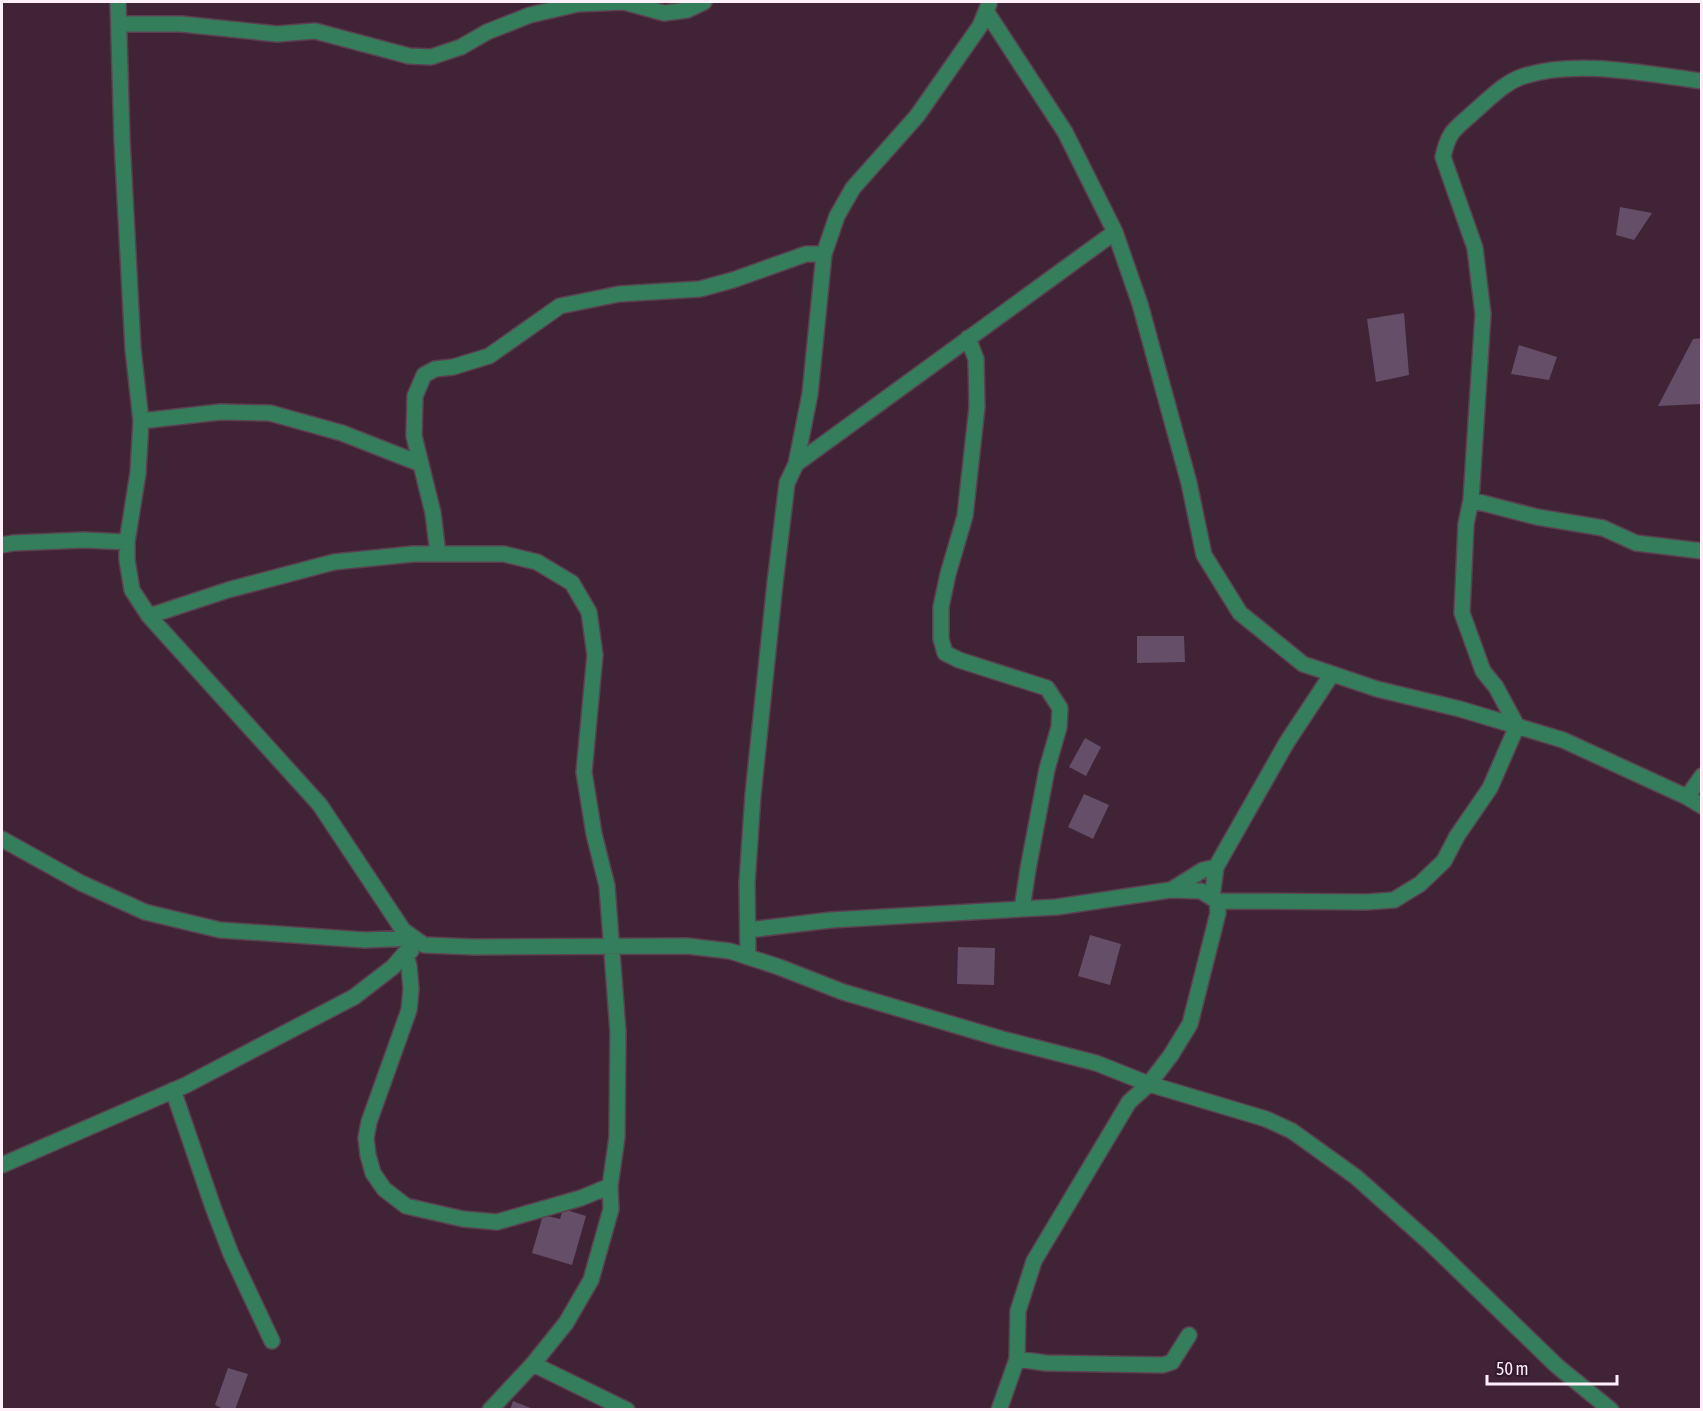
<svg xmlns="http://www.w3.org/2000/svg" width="1703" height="1411" viewBox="0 0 1703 1411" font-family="'Asap Condensed',sans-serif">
	<rect width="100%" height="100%" fill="#402436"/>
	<!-- building -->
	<path fill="#644e68" d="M1620,207l32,6 -18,27 -18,-5z
		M1404,313l5,62 -33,7 -9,-63z
		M1702,338v66l-44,2 35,-67z
		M1519,345l38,12 -8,23 -38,-6z
		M1137,636h47l1,26 -48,1z
		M1085,738l16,9 -15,29 -17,-9z
		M1084,794l25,11 -16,34 -25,-12z
		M1090,935l31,9 -11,41 -32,-9z
		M958,947l37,1 -1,37 -37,-1z
		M563,1209l23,7 -14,49 -40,-12 11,-38 17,4z
		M228,1368l20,6 -13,36h-10l-10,-5z
		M513,1401l20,8v1h-23z"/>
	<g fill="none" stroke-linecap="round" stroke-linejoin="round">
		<!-- minor casing -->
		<g stroke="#5b4051" stroke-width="18">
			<path id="minor" d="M118,2l4,138 11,209 8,72 -3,52 -11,69v18l5,30 17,26 171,189 83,125 21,15 50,2 213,-1 43,5 49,16 64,25 159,47 94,24 53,21 117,35 26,12 64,46 74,66 127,123 54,44
				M986,11l79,121 50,100 25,72 49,179 15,72 36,58 63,51 74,25 83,20 103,31 124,57 15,9
				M120,24h61l96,10 38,-3 94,25 22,1 30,-10 26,-15 43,-17 48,-11 46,-2 40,11 23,-3 17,-8
				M968,338l8,21 1,48 -12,109 -17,58 -7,33v32l4,14 14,7 88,28 13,20 -1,19 -12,42 -19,100 -6,40
				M141,421l79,-9 50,1 72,20 79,31
				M796,464l319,-232
				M1471,500l66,17 66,11 33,15 66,8
				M2,545l11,-2 71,-3 43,2
				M438,554l-5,-41 -19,-77 1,-40 9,-21 11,-6 18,-2 36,-11 71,-50 59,-12 81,-5 33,-9 73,-26h18
				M149,616l79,-26 106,-28 79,-8h91l33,8 35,21 17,29 6,43 -11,117 10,62 13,52 11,146 -1,105 -7,49 1,23 -20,71 -25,43 -33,41 -43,46
				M1517,726l-21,-39 -13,-16 -21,-58 4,-89 5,-24 12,-186 -8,-66 -32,-91c6,-28 13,-28 32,-46 15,-13 30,-29 49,-35 54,-17 122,-2 178,5
				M1687,797l15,-21
				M2,839l79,44 64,29 75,18 145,10 48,-2
				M1171,890l32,-20 13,-3
				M1212,897l4,-30 71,-125 45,-68
				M1217,901l149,1 28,-2 26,-16 24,-23 13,-25 33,-48 27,-62
				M748,930l83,-10 226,-13 113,-17 31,1 16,10 1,12 -28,111 -19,31 -22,29 -20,18 -95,159 -16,50 -1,48 -18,51
				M405,953l4,13 2,23 -2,21 -40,112 -3,16 2,17 5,18 11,16 22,17 57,13 34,3 84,-24 29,-12
				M748,957l-1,-74 6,-88 22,-212 12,-100 9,-19 14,-70 14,-140 13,-38 16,-28 64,-72 63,-90 9,-22
				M173,1090l40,117 18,47 41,87
				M2,1165l184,-80 80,-42 88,-46 39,-30 12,-14 6,-2
				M1017,1359l29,4 117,2 9,-3 17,-27
				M533,1364l94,46"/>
		</g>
		<!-- minor -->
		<use href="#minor" stroke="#347e5c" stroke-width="15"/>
	</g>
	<!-- border -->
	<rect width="1703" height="1411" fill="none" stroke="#feeff8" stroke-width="6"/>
	<!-- scale -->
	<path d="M1487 1375v9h130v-9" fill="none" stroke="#feeff8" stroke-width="3"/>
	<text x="1496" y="1375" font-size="18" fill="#feeff8" stroke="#351a2c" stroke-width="4.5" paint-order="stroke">50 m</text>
</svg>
